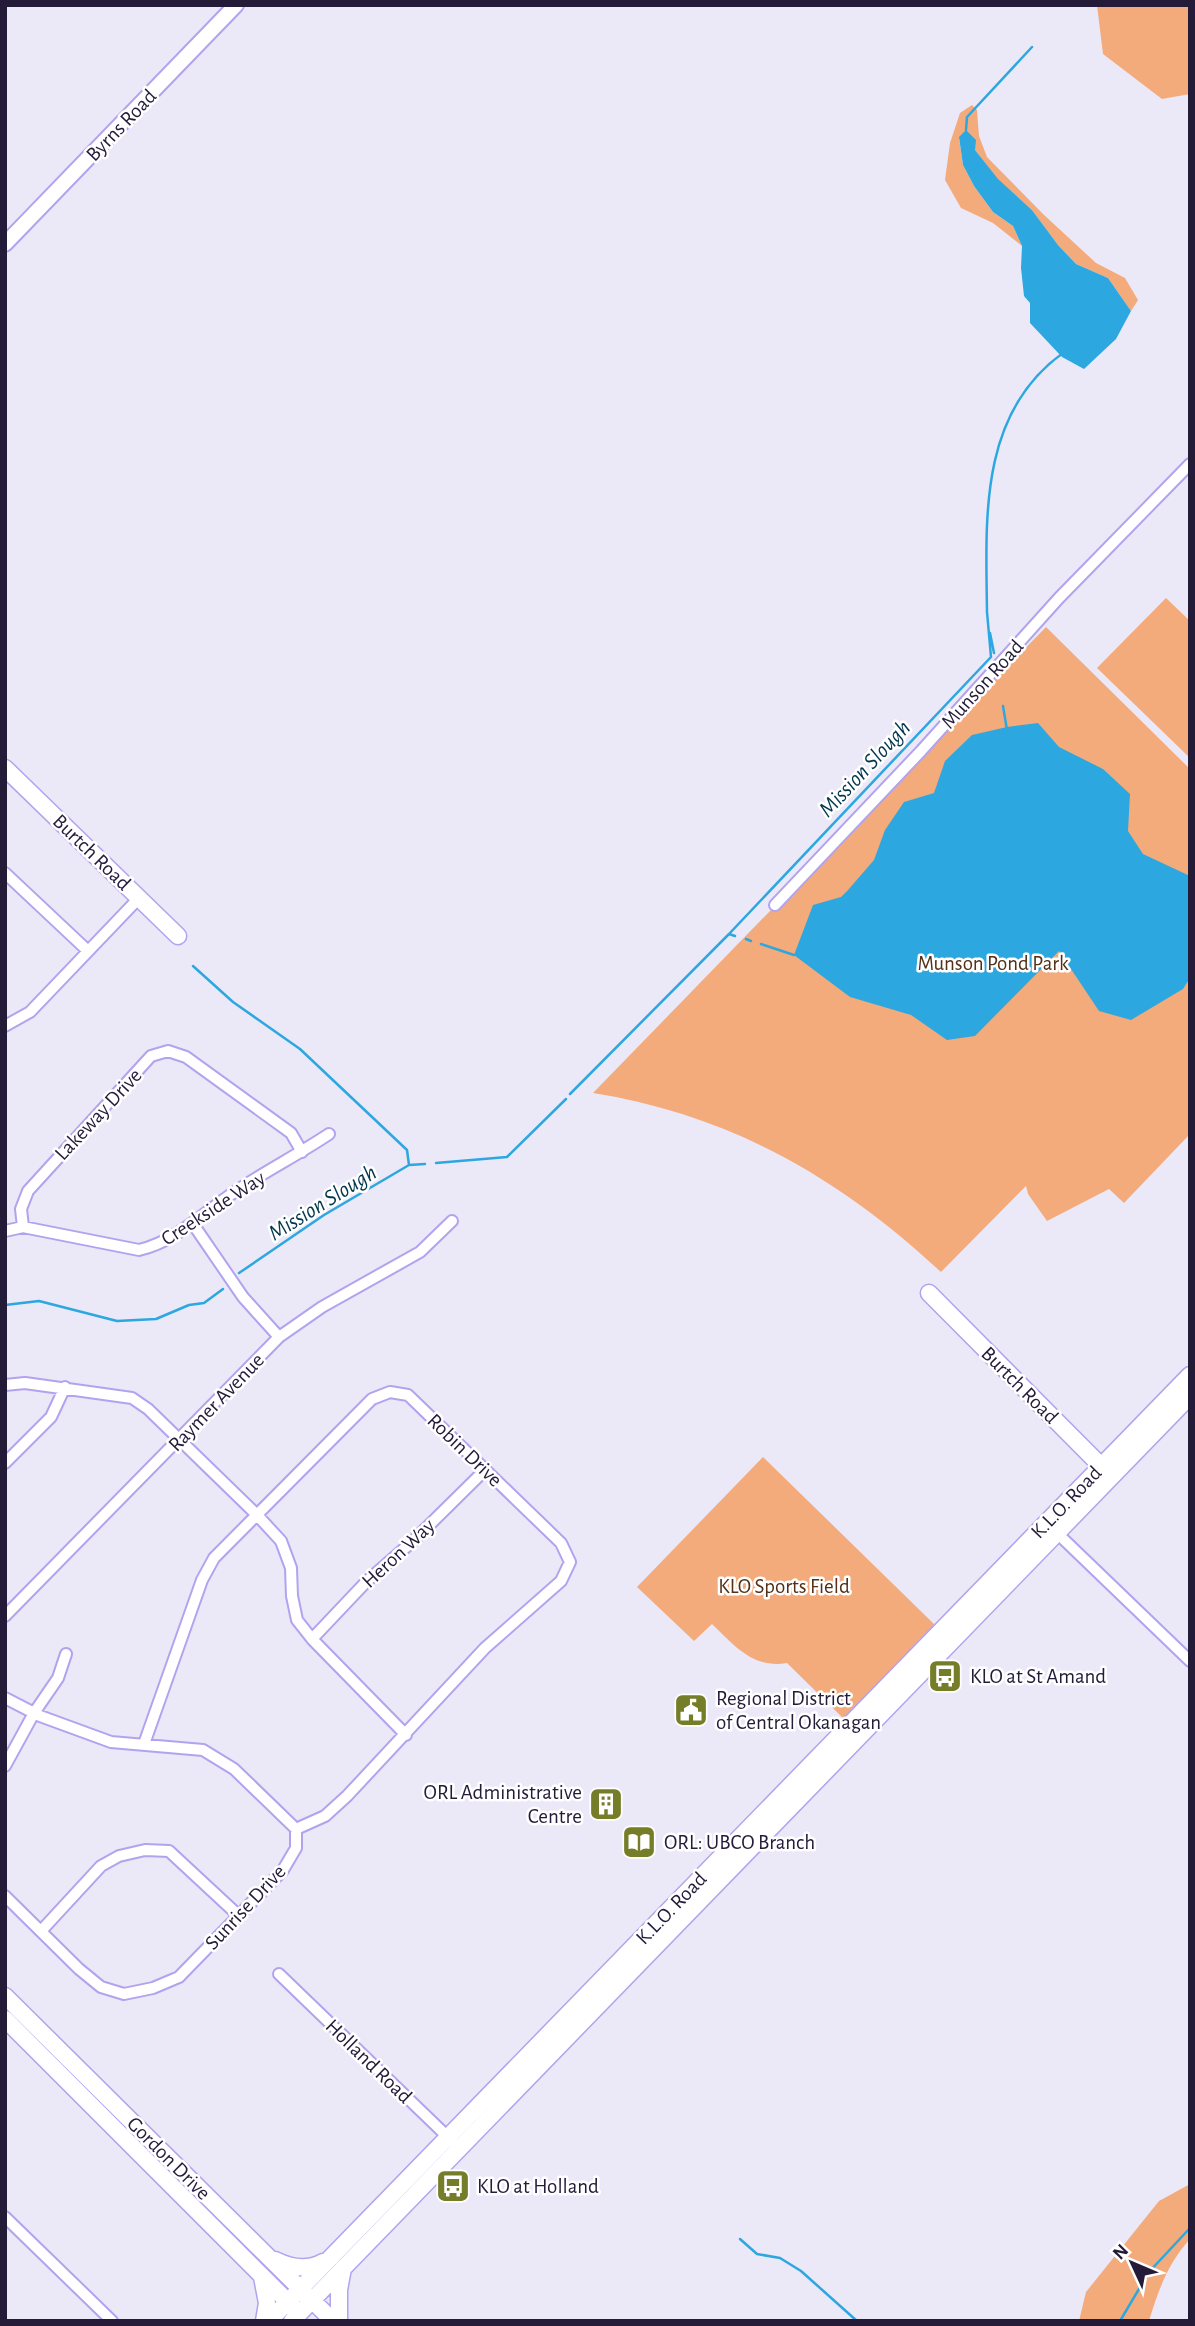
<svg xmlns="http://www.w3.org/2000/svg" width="1195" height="2326" viewBox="0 0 1195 2326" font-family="'Alegreya Sans',sans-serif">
	<rect width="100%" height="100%" fill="#ebe8f8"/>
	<!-- green -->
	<path fill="#f4ab7b" d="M1097,5h93v89l-28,5 -59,-45z
		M972,105l5,5 2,26 8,21 56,57 53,49 29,15 13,22 -7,11 -23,-33 -32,-14 -18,-19 -26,-35 -35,-31 -22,-29 -16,-12 4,27 11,21 19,26 20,14 9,20 -29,-23 -32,-15 -16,-28 5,-37 10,-30z
		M1166,598l24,23v137l-93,-90z
		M1046,627l144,142v365l-66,69 -15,-14 -62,32 -19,-27 -2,-8 -85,86c-101,-94 -210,-157 -348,-179z
		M763,1457l172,168 -91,94 -57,-56c-34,6 -53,-18 -75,-39l-18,17 -57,-54z
		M1190,2184v55c-22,24 -32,52 -41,82h-70l7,-29 73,-91z"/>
	<!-- water -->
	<path fill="#2da7df" d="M966,130l10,10 -1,10 23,29 34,31 26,35 18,19 32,14 23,33 -15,28 -32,30 -22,-12 -32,-34v-20l-6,-7 -3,-28 1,-22 -9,-20 -20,-14 -19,-26 -11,-21 -4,-28z
		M1038,723l21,24 44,22 27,25 -2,37 15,23 47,22v102l-7,11 -52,31 -32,-9 -40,-60 -84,85 -28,4 -36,-25 -61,-18 -56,-42 19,-50 28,-8 7,-7 26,-30 11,-30 19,-28 30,-9 11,-32 27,-26 35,-8z"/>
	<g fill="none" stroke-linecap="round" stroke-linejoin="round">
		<!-- stream -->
		<path stroke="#2da7df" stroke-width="2.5" d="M966,130l1,-13 65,-70
			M987,613c-1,-93 -9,-199 76,-260
			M990,633l4,20
			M1003,706l4,24
			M729,934l262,-277 -4,-45
			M746,939l5,2
			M761,944l33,11
			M193,966l40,36 67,47 107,101 2,15
			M570,1094l159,-160 6,2
			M436,1163l71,-6 59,-58
			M239,1273l85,-58 85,-50 16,-1
			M5,1305l34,-4 78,20 39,-2 33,-14 15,-2 19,-14
			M740,2239l17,15 23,4 21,13 56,50
			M1120,2321l29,-49 41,-44"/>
		<!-- minor casing -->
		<g stroke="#b3a3ee" stroke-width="14">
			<path id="minor" d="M5,873l83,78
				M775,905l146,-154 138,-153 131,-134
				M5,1026l25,-14 109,-114
				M193,1224l50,73 36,40
				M23,1227l-2,-18 7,-18 123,-135 17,-5 18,6 105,76 11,19
				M5,1231l18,-4 116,23c38,-9 65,-38 97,-59 30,-20 63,-37 93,-57
				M5,1385l20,-2 107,15 16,11 109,106 24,26 10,27 1,28 5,24 15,19 94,96
				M5,1463l46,-46 14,-30
				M1057,1533l133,128
				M5,1616l274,-279 43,-30 98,-55 32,-31
				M312,1639l54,-57 47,-41 72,-71
				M5,1698l35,18 71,26 92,8 31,19 62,60v19l-13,22 -104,107 -26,11 -29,6 -23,-7 -22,-18 -74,-73
				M144,1744l58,-164 12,-22 158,-159 18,-7 18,3 153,148 9,19 -9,19 -76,67 -138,148 -22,20 -29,13
				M5,1766l29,-53 24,-35 8,-24
				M41,1931l60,-65 18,-10 26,-6 24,1 70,65
				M279,1974l173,167
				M5,2217l107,104"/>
		</g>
		<!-- tertiary casing -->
		<g stroke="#b3a3ee" stroke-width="18">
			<path id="tertiary" d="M5,244l231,-239"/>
		</g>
		<!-- secondary casing -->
		<g stroke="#b3a3ee" stroke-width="19">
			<path id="secondary" d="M5,768l173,168
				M929,1293l178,179
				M5,1996l328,325
				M5,2019l290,290
				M275,2260c16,8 32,11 48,2
				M262,2277l5,26 -3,18
				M269,2321l921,-946
				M292,2321l898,-925
				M339,2321v-31l4,-22"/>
		</g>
		<!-- minor -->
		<use href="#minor" stroke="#fff" stroke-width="10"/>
		<!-- tertiary -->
		<use href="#tertiary" stroke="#fff" stroke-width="14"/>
		<!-- secondary -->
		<use href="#secondary" stroke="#fff" stroke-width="16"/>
	</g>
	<!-- icons -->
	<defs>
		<g id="bus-square" transform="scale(1.75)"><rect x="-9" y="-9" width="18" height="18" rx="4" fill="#767d28" stroke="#fff"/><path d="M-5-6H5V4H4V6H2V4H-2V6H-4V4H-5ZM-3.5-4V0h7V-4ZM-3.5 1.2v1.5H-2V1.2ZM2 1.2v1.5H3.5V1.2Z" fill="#fff"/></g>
		<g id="civic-square" transform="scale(1.75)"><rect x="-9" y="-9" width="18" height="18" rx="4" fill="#767d28" stroke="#fff"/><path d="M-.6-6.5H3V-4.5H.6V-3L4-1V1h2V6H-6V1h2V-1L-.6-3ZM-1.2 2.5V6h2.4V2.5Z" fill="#fff"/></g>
		<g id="building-square" transform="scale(1.75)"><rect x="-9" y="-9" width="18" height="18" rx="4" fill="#767d28" stroke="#fff"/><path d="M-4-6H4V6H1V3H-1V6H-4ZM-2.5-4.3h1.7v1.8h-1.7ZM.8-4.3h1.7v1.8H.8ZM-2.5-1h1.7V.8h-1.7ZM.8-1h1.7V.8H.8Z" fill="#fff"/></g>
		<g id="library-square" transform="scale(1.75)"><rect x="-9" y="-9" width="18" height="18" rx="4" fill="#767d28" stroke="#fff"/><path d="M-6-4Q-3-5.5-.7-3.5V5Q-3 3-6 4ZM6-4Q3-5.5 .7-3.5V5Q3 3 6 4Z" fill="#fff"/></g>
	</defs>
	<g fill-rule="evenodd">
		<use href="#bus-square" x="945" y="1676"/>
		<use href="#civic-square" x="691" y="1710"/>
		<use href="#building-square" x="606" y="1804"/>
		<use href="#library-square" x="639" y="1842"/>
		<use href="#bus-square" x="453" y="2186"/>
	</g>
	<g text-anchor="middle" stroke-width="5" stroke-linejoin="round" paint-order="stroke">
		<!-- street labels -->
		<g font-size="21" fill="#231b38" stroke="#fff">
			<text transform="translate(121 125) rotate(-46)" y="7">Byrns Road</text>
			<text transform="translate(982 684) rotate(-48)" y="7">Munson Road</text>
			<text transform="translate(92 852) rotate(44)" y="7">Burtch Road</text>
			<text transform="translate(98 1114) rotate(-47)" y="7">Lakeway Drive</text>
			<text transform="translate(213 1208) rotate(-33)" y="7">Creekside Way</text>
			<text transform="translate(1020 1385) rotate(45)" y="7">Burtch Road</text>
			<text transform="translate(216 1402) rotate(-46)" y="7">Raymer Avenue</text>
			<text transform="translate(465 1450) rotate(44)" y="7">Robin Drive</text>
			<text transform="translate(1066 1502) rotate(-46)" y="7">K.L.O. Road</text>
			<text transform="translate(398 1553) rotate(-43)" y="7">Heron Way</text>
			<text transform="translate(245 1907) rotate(-47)" y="7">Sunrise Drive</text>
			<text transform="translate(671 1908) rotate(-46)" y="7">K.L.O. Road</text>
			<text transform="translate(369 2061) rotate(44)" y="7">Holland Road</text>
			<text transform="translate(169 2158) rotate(45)" y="7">Gordon Drive</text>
		</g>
		<!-- park labels -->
		<g font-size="21" fill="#533017" stroke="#fff">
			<text x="993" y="970">Munson Pond Park</text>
			<text x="784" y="1593">KLO Sports Field</text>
		</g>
		<!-- poi labels -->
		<g font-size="21" fill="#231b38" stroke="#fff" text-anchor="start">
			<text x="970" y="1683">KLO at St Amand</text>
			<text x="716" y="1705">Regional District<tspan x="716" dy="24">of Central Okanagan</tspan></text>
			<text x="582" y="1799" text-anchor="end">ORL Administrative<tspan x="582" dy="24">Centre</tspan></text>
			<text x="664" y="1849">ORL: UBCO Branch</text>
			<text x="477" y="2193">KLO at Holland</text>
		</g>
		<!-- water labels -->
		<g font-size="23" font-style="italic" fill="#03374e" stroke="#fff">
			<text transform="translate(864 768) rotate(-47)" y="8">Mission Slough</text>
			<text transform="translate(322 1202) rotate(-32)" y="8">Mission Slough</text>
		</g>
	</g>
	<!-- border -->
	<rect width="1195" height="2326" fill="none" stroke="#231b38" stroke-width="14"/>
	<!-- north arrow -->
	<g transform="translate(1132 2263) rotate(314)" stroke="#ffffff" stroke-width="5" paint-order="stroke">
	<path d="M0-5L12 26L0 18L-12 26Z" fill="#231b38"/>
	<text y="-10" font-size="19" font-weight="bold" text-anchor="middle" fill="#231b38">N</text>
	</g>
</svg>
